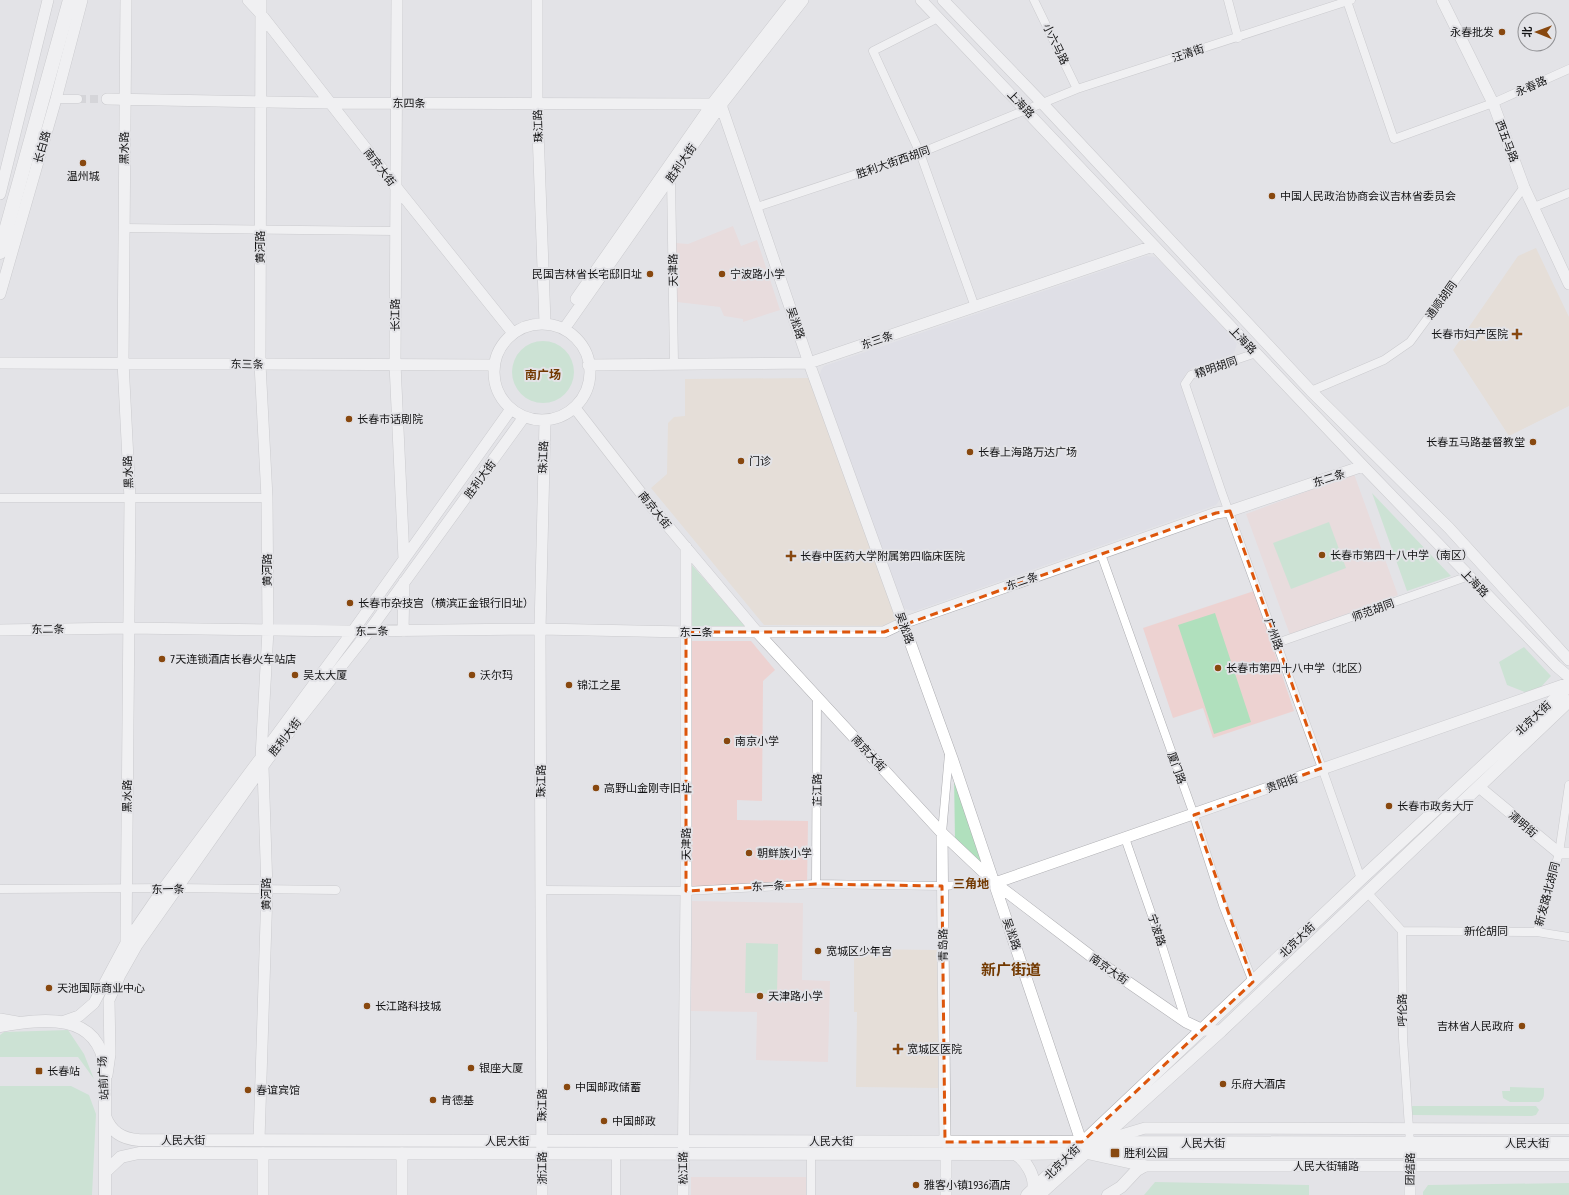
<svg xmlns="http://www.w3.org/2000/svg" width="1569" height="1195" viewBox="0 0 1569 1195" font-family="'Asap Condensed','Noto Sans SC',sans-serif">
	<rect width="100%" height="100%" fill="#e3e3e7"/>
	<!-- built -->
	<path fill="#d9d9e5" d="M1146,256l9,1 5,4 75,79 2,4 -3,9 -5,3 -37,12 -6,5 -4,10 39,112 -2,6 -3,4 -301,106 -10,-2 -3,-3 -83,-227 2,-9 3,-4z"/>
	<!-- education -->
	<path fill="#edd2d1" d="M733,226l8,20 16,-6 23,70 -37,12v-3l-19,-3 -4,-9 -43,-5 -1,-59 12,1z
		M1354,474l44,121 -108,40 -44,-121z
		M1254,591l40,120 -81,27 -10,-30 -30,10 -30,-90z
		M692,641h59l24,29 -12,11 -1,120 -25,-1v20l71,1 -1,66 -116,-1z
		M692,901l111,2 -1,77 28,1 -2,81 -72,-2 1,-48 -66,-1z
		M691,1177h115v18h-115z"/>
	<!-- medical -->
	<path fill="#e6d7c5" d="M1536,248l33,69v89l-60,30 -56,-86 65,-94z
		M811,378l88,248 -135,-1 -113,-137 16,-14 1,-51 6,-6 11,-1v-37z
		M854,949l86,1 -2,138 -82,-1 1,-75h-3z"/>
	<!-- green -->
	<path fill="#b0e0bd" d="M512 372a31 31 0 1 1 62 0a31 31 0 1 1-62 0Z
		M1372,493l79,83 -44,15z
		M1329,522l17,46 -55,21 -18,-46z
		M692,565l53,61h-53z
		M1215,613l36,109 -37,12 -36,-109z
		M1524,647l27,29 -10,11 -14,6 -20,-8 -8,-23z
		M954,774l38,105 -37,-38z
		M746,943l32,1 -1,50 -32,-1z
		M68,1030l16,24 10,25 -16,-22h-78v-22l4,-3z
		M0,1086h71l18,9 7,19 -4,81h-92z
		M1510,1087l34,1c0,6 1,11 -5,14h-29l-7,-4 -1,-7h8z
		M1412,1106h124l3,4 -3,5 -4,1 -120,-1z
		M1155,1182l154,3v10h-165z
		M1569,1183v12h-146v-3l5,-7z"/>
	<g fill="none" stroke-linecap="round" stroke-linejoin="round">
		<!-- street-tunnel -->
		<path stroke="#c4c4c7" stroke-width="8" stroke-dasharray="8 4" stroke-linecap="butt" d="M78,99h29"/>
		<!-- street casing -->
		<g stroke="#adadb1" stroke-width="9">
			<path id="street" d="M1034,0l43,89
				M1228,0l10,38
				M1347,1l47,138 99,-36 76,-34
				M938,18l-65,33 47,102 55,154
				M56,99h22
				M671,177l3,186
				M757,207l163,-54 157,-64 274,-89
				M1534,207l35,-14
				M123,228l272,3
				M1256,353l-65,22 -6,9 37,109 100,275 39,111
				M1311,391l73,-31 26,-18 114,-155
				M0,498h267
				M1101,554l93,261 29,90 30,77
				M1277,643l192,-67
				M942,833l7,-79
				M1125,838l32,92 29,92
				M816,884l1,-187
				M0,889l176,-1 160,2
				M542,890l144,1 130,-7 126,2 53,-3
				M1366,891l36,40 1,107 7,105
				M1402,931l135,1 32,5
				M1537,932l22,-79 10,-68
				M616,1154v41
				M811,1195v-41"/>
		</g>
		<!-- secondary casing -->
		<g stroke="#adadb1" stroke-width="12">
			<path id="secondary" d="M248,0l12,13 136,174 117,146
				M397,0l-2,364 9,195
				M537,0v103l8,220
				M921,0l442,466 193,200 13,11
				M943,0l100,104 268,287 138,137 120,132
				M1442,0l51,103 31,84 45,97
				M107,99l223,4 382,1
				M721,105l88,258 143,395 133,395 59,13h425
				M0,194l48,-194
				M0,294l56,-195 26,-99
				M576,299l136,-195 81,-104
				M494 372a48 48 0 1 1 96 0a48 48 0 1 1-96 0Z
				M564,329l157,-224 82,-105
				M0,363l493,2
				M588,365l221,-2 344,-117
				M575,408l76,98 106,126 185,201 53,50 101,77 90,62 17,8 18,1
				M0,630l128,-2 225,3 187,-2 146,3h198l19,-9 313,-110 14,-2 133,-45
				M403,631l1,-49
				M272,741l81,-110 158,-222
				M1479,787l80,66h10
				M942,833l3,309
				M995,883l574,-200
				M126,943l4,-444 -7,-137 3,-362
				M0,1019l17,3
				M62,1022l17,-6 15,-13 32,-60 37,-54 96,-129
				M107,1075l3,-21 -1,-54 11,-25 17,-30 131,-186 101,-128 155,-214
				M259,1140l8,-250 -4,-123 -2,-10 7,-127 -1,-132 -7,-134 1,-364
				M1105,1140l40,-12 424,1
				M263,1153v42
				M402,1153v42
				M946,1154v41
				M542,1195l-2,-566 5,-208
				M683,1195l3,-304v-344
				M1410,1195v-35"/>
		</g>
		<!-- primary casing -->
		<g stroke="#adadb1" stroke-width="13">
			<path id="primary" d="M0,1026c43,-7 98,-15 105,42v127
				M105,1116c6,16 17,23 34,24l1430,3
				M1015,1154c11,6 21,23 18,36
				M105,1172l16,-15 18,-4 876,1 141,-2h413
				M1027,1195l334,-316 208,-193
				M1039,1195l182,-164 348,-330
				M1108,1195l13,-8 16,-17 7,-4"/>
		</g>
		<!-- highway casing -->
		<g stroke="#adadb1" stroke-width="15">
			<path id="highway" d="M0,252l70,-252"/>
		</g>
		<!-- street -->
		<use href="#street" stroke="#fff" stroke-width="8"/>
		<!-- secondary -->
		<use href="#secondary" stroke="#fff" stroke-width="11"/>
		<!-- primary -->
		<use href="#primary" stroke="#fff" stroke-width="12"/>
		<!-- highway -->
		<use href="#highway" stroke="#fff" stroke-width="14"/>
	</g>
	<!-- marked area -->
	<path d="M0 0H1569V1195H0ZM1230,511l92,257 -128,47 59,167 -171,160h-137l-3,-256 -126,-2 -130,7v-259h198l332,-119z" fill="#e3e3e7" fill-opacity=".55" fill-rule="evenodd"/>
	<path fill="none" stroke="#dd560c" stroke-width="3" stroke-dasharray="8 5" stroke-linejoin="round" d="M1230,511l92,257 -128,47 59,167 -171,160h-137l-3,-256 -126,-2 -130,7v-259h198l332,-119z"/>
	<!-- markers -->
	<g fill="#88480f" stroke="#e3e3e7" stroke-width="1.5">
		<circle cx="1502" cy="32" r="4"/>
		<circle cx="83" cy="163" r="4"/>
		<circle cx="1272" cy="196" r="4"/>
		<circle cx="650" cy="274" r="4"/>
		<circle cx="722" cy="274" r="4"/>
		<path d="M1515 328h4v4h4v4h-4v4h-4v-4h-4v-4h4z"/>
		<circle cx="349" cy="419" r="4"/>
		<circle cx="1533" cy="442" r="4"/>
		<circle cx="970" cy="452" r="4"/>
		<circle cx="741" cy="461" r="4"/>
		<circle cx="1322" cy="555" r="4"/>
		<path d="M789 550h4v4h4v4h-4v4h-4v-4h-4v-4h4z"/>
		<circle cx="350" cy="603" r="4"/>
		<circle cx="162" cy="659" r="4"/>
		<circle cx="1218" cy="668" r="4"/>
		<circle cx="295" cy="675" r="4"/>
		<circle cx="472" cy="675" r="4"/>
		<circle cx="569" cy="685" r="4"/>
		<circle cx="727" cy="741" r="4"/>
		<circle cx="596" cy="788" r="4"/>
		<circle cx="1389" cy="806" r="4"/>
		<circle cx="749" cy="853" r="4"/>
		<circle cx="818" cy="951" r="4"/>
		<circle cx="49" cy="988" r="4"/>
		<circle cx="760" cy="996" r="4"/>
		<circle cx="367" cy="1006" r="4"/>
		<circle cx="1522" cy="1026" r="4"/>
		<path d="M896 1043h4v4h4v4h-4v4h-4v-4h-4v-4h4z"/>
		<circle cx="471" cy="1068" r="4"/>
		<rect x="35" y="1067" width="8" height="8" rx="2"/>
		<circle cx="1223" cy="1084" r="4"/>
		<circle cx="567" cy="1087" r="4"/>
		<circle cx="248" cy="1090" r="4"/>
		<circle cx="433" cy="1100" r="4"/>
		<circle cx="604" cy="1121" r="4"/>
		<rect x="1110" y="1148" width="10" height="10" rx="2"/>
		<circle cx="916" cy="1185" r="4"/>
	</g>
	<g text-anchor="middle" stroke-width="4" stroke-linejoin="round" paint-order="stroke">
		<!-- poi labels -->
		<g font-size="11" fill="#131314" stroke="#e3e3e7" text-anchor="start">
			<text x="1494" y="36" text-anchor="end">永春批发</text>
			<text x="83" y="180" text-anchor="middle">温州城</text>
			<text x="1280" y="200">中国人民政治协商会议吉林省委员会</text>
			<text x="642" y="278" text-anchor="end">民国吉林省长宅邸旧址</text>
			<text x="730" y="278">宁波路小学</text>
			<text x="1508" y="338" text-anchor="end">长春市妇产医院</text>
			<text x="357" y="423">长春市话剧院</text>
			<text x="1525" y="446" text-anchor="end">长春五马路基督教堂</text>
			<text x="978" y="456">长春上海路万达广场</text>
			<text x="749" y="465">门诊</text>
			<text x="1330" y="559">长春市第四十八中学（南区）</text>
			<text x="800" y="560">长春中医药大学附属第四临床医院</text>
			<text x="358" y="607">长春市杂技宫（横滨正金银行旧址）</text>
			<text x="170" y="663">7天连锁酒店长春火车站店</text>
			<text x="1226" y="672">长春市第四十八中学（北区）</text>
			<text x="303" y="679">吴太大厦</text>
			<text x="480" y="679">沃尔玛</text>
			<text x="577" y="689">锦江之星</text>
			<text x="735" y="745">南京小学</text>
			<text x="604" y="792">高野山金刚寺旧址</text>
			<text x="1397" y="810">长春市政务大厅</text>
			<text x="757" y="857">朝鲜族小学</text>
			<text x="826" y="955">宽城区少年宫</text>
			<text x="57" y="992">天池国际商业中心</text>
			<text x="768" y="1000">天津路小学</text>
			<text x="375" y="1010">长江路科技城</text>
			<text x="1514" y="1030" text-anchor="end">吉林省人民政府</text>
			<text x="907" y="1053">宽城区医院</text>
			<text x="479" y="1072">银座大厦</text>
			<text x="47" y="1075">长春站</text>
			<text x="1231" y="1088">乐府大酒店</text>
			<text x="575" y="1091">中国邮政储蓄</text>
			<text x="256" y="1094">春谊宾馆</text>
			<text x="441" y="1104">肯德基</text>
			<text x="612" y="1125">中国邮政</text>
			<text x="1124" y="1157">胜利公园</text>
			<text x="924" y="1189">雅客小镇1936酒店</text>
		</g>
		<!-- street labels -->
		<g font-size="11" fill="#131314" stroke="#e3e3e7">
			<text transform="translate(1056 44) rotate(64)" y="4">小六马路</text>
			<text transform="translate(1188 53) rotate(-18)" y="4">汪清街</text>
			<text transform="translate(1531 86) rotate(-24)" y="4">永春路</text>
			<text x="409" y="107">东四条</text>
			<text transform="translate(1021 104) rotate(46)" y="4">上海路</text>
			<text transform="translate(538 126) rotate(-92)" y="4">珠江路</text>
			<text transform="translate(1507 141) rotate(69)" y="4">西五马路</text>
			<text transform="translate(42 147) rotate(-74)" y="4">长白路</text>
			<text transform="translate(124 148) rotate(-90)" y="4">黑水路</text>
			<text transform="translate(893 162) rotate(-19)" y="4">胜利大街西胡同</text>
			<text transform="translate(681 163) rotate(-55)" y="4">胜利大街</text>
			<text transform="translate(380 167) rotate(52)" y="4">南京大街</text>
			<text transform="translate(260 247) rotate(-90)" y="4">黄河路</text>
			<text transform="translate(673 270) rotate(-91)" y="4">天津路</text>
			<text transform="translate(1441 300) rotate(-54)" y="4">通顺胡同</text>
			<text transform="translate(395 315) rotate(-90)" y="4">长江路</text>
			<text transform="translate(796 323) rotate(71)" y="4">吴淞路</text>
			<text transform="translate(877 340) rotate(-19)" y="4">东三条</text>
			<text transform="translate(1243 340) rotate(46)" y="4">上海路</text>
			<text transform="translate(247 364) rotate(1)" y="4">东三条</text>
			<text transform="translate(1216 367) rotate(-19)" y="4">精明胡同</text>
			<text transform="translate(543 457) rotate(-88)" y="4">珠江路</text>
			<text transform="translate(128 472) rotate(-93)" y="4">黑水路</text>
			<text transform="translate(1329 478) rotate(-18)" y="4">东二条</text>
			<text transform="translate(480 479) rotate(-54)" y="4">胜利大街</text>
			<text transform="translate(655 510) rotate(51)" y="4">南京大街</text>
			<text transform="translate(267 570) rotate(-90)" y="4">黄河路</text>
			<text transform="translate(1022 581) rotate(-19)" y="4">东二条</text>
			<text transform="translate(1475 583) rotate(46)" y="4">上海路</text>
			<text transform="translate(1373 610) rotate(-20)" y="4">师范胡同</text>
			<text transform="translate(905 628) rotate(70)" y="4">吴淞路</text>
			<text transform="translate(48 629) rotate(-1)" y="4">东二条</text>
			<text transform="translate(372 631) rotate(-1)" y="4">东二条</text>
			<text x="696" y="636">东二条</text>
			<text transform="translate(1274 634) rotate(70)" y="4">广州路</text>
			<text transform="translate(1533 718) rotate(-43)" y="4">北京大街</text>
			<text transform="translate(285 737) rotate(-52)" y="4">胜利大街</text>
			<text transform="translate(869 753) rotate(47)" y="4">南京大街</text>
			<text transform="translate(1177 768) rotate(70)" y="4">厦门路</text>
			<text transform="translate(541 781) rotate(-90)" y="4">珠江路</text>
			<text transform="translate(1282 783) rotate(-20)" y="4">贵阳街</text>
			<text transform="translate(817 790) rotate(-90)" y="4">芷江路</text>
			<text transform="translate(127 796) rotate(-89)" y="4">黑水路</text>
			<text transform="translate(1523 824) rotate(41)" y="4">清明街</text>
			<text transform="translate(686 844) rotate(-90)" y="4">天津路</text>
			<text transform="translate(768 886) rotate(-3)" y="4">东一条</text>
			<text transform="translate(168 889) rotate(-1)" y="4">东一条</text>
			<text transform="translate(266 894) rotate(-90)" y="4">黄河路</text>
			<text transform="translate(1547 894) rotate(-75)" y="4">新发路北胡同</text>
			<text transform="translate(1157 930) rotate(72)" y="4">宁波路</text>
			<text x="1486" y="935">新伦胡同</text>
			<text transform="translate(1012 934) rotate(71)" y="4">吴淞路</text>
			<text transform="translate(1297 940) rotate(-44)" y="4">北京大街</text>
			<text transform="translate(943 945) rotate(-91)" y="4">青岛路</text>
			<text transform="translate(1109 969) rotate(35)" y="4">南京大街</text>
			<text transform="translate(1402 1010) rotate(-90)" y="4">呼伦路</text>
			<text transform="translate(103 1078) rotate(-93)" y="4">站前广场</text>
			<text transform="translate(542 1105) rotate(-90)" y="4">珠江路</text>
			<text x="183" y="1144">人民大街</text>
			<text x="507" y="1145">人民大街</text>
			<text x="831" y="1145">人民大街</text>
			<text x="1203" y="1147">人民大街</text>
			<text x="1527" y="1147">人民大街</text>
			<text transform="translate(1062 1162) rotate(-44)" y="4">北京大街</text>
			<text x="1326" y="1170">人民大街辅路</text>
			<text transform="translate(542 1168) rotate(-90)" y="4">浙江路</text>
			<text transform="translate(683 1168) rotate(-91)" y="4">松江路</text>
			<text transform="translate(1410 1169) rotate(-89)" y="4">团结路</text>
		</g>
		<!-- neighbourhood labels -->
		<g font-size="12" font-weight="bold" fill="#723901" stroke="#e3e3e7">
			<text x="543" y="379">南广场</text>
			<text x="971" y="888">三角地</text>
		</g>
		<!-- district labels -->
		<g font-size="15" font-weight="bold" fill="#723901" stroke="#e3e3e7">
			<text x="1011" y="975">新广街道</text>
		</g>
	</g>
	<!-- north arrow -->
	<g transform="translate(1537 32) rotate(271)"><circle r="19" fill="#e3e3e7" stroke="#909093"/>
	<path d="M0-3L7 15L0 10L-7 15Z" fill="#88480f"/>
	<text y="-6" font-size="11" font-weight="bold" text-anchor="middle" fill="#131314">北</text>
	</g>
</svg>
